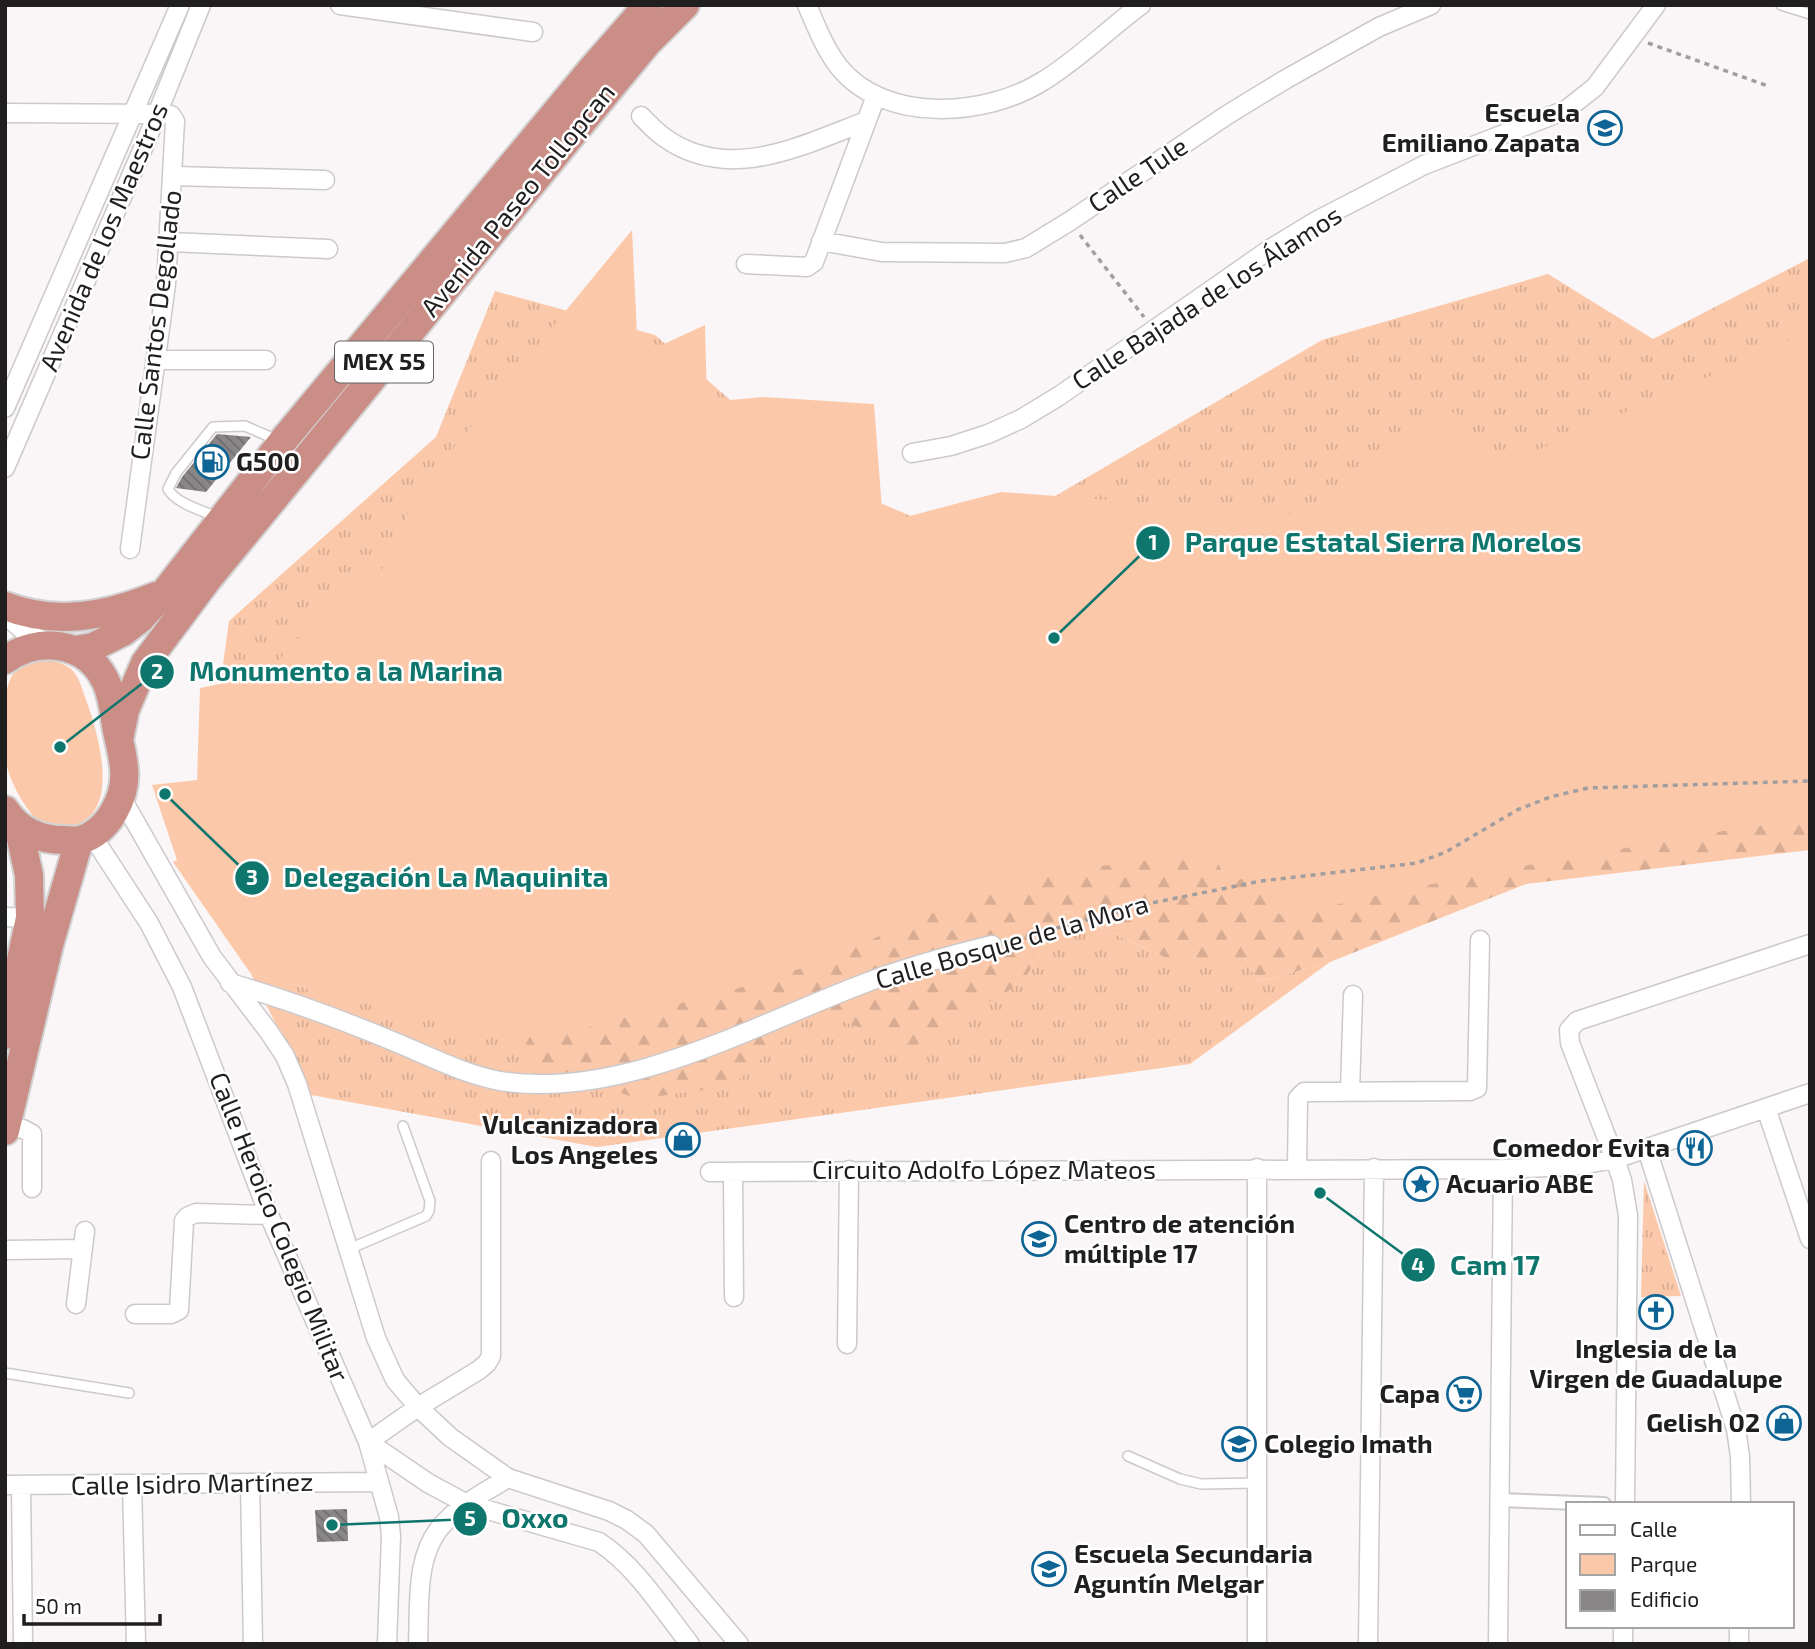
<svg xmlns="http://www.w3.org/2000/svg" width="1815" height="1649" viewBox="0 0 1815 1649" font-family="'Exo 2',sans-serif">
	<defs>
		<pattern id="grass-tufts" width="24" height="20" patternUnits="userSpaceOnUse" patternTransform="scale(1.75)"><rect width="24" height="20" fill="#fbc9aa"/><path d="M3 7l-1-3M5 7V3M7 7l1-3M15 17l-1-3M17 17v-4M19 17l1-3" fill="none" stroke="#d7ac92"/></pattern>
		<pattern id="forest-firs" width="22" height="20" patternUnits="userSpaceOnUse" patternTransform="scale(1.75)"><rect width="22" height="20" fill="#fbc9aa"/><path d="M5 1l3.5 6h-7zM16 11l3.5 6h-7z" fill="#d7ac92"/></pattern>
		<pattern id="building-back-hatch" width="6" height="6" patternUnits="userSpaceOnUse" patternTransform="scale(1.75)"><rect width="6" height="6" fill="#898688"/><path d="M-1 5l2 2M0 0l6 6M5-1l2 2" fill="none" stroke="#706d6f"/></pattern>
	</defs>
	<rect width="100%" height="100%" fill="#faf5f6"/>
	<!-- grass -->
	<path fill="url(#grass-tufts)" d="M1810,258v187l-996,567 209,-30 42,-71 101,47h79l13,24 72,-20 -140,102 -593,83 -286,-52 -60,-121 142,36 -189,-209 25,-180 207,-184 59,-146 160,44 166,143 154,65 347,-203 226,-66 105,65z
		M1644,1181l37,115 -40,1z"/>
	<!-- forest -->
	<path fill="url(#forest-firs)" d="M1810,445v405l-284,34 -196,78 -72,20 -13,-24h-79l-101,-47 -42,71 -108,64 -101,-34 -82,74 -94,13 -119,-42 32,-60z"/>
	<!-- park -->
	<path fill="#fbc9aa" d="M632,230l6,126 67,-31 2,77 57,-5 110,7 9,119 118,-31 297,22 158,-103 33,60 154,-67 26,-14 57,-19 84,-41v491l-64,6 -257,45 -207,44 -17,-14 -14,-27 -25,10 -11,-32 -132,15 -37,9 -129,41 -84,40 -94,30 -192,50 -106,-15 -190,-49 -78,-112 4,-2 -25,-75 45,-5 3,-92 34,-7 40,-16 50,-55 58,-41 36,-78z
		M48,659c9,3 18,5 24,11 7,7 9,16 12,24 11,30 33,97 5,123 -9,8 -18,11 -30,9 -5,0 -11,0 -15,-2 -15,-6 -34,-42 -37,-58 -3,-13 -2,-28 -2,-42 0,-35 0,-63 43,-65z"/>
	<!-- building -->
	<path fill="url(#building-back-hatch)" d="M217,434l34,3 -45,55 -30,-4 6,-11z
		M347,1509l1,32 -31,1 -2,-32z"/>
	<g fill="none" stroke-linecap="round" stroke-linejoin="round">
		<!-- service casing -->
		<g stroke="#cdc9ca" stroke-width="12">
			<path id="service" d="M1781,5l29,9
				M219,518c-15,-7 -43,-14 -51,-29l8,-16 37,-46 32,-1 32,14
				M349,1249l77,-33 3,-5 1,-10 -27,-75
				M5,1373l124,20
				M1128,1456l52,23 21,5 56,-1"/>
		</g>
		<!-- pedestrian casing -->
		<g stroke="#cdc9ca" stroke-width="16">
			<path id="pedestrian" d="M1500,1500l104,4"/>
		</g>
		<!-- minor casing -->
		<g stroke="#cdc9ca" stroke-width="21">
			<path id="minor" d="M340,5l193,27
				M807,5c9,21 18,44 32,62 46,57 147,50 204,14 35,-21 65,-52 98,-76
				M5,113l161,1 5,1 4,6 -9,163 -36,265
				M641,116c8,8 15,16 24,22 64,45 135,8 199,-16
				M174,176l151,4
				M821,241l61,11 123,1 21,-5 44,-27 157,-106 59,-36 93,-52 52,-22
				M170,242l158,7
				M746,264l61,3 7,-5 62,-166
				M155,360h111
				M5,408l175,-403
				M912,453l39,-7 37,-12 33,-15 38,-23 211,-147 46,-28 108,-56 142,-55 29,-23 61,-82
				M5,468l142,-329 54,-134
				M5,615l19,16 25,13
				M121,797l91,160 57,75 16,24 12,28 79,254 19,42 23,27 32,30 58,41 101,33 18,9 19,14 93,110
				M91,834l58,89 33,64 87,228 99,227 21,75 2,19 -4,108
				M5,917l25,1
				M230,983c55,16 107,35 160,57 35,14 72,34 110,41 121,19 250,-54 360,-96 43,-17 87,-29 132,-40
				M1350,1091l3,-96
				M1766,1108l44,131
				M6,1126l17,3 9,5v54
				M1647,1149l89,280 4,27 1,48
				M1297,1168l1,-70 6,-6 166,-1 7,-3 3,-148
				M710,1172l793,-3 71,-3 41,-7 195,-66
				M733,1173l1,124
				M5,1250l78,-1
				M76,1304l9,-73
				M135,1314h36l8,-4 5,-89 3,-4 9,-4 73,2
				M847,1344l2,-174
				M368,1442l60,41 39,21 132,38c38,25 63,67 91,102
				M368,1442l50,-35 61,-37 8,-7 4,-7v-195
				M250,1483l3,161
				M132,1484l4,160
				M5,1485l373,-3
				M21,1485l2,159
				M1625,1504l3,-289 -6,-35 -7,-21 -45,-116 -1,-13 8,-9 233,-77
				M418,1644c2,-41 -4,-92 28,-123 17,-18 41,-30 62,-43
				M1257,1644v-476
				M1368,1644l6,-476
				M1498,1644l5,-475
				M1623,1644v-18
				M1739,1644v-18"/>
		</g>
		<!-- trunk casing -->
		<g stroke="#d2d2d2" stroke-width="32">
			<path id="trunk" d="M5,606c51,20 102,10 151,-10
				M74,650l19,-3 30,-15 17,-13 25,-27 117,-150 310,-373 56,-64
				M5,660c33,-24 81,-19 100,20 8,15 9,35 12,51 3,13 6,25 7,37 3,28 -15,64 -44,72 -5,1 -11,0 -16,0 -25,0 -45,-9 -59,-30
				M119,740l6,-30 20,-47 62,-83 403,-492 37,-45 38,-38
				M5,1035l25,-117 -1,-43 -11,-50
				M5,1131l44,-186 30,-104"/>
		</g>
		<!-- path -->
		<path stroke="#a29e9f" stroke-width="3.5" stroke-dasharray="5 5" stroke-linecap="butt" d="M1648,43l120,43
			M1080,235l64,82
			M1008,941l139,-37 114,-23 156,-18 29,-11 71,-42 33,-13 38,-9 222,-7"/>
		<!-- service -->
		<use href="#service" stroke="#fff" stroke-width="9"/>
		<!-- pedestrian -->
		<use href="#pedestrian" stroke="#fff" stroke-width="12"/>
		<!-- minor -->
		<use href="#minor" stroke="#fff" stroke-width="18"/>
		<!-- trunk -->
		<use href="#trunk" stroke="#cb8e86" stroke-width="28"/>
	</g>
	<!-- icons -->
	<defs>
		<g id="school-ring" transform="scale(1.75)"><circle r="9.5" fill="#fff" stroke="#0e6595" stroke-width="1.5"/><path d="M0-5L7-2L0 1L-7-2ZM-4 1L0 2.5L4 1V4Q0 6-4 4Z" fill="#0e6595"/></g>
		<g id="fuel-ring" transform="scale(1.75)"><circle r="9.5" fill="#fff" stroke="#0e6595" stroke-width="1.5"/><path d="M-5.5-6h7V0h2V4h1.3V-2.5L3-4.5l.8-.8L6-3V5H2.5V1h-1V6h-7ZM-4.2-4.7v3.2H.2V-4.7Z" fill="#0e6595"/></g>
		<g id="shop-ring" transform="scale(1.75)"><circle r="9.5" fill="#fff" stroke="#0e6595" stroke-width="1.5"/><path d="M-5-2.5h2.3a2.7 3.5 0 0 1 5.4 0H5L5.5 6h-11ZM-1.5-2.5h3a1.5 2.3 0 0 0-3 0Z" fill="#0e6595"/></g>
		<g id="restaurant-ring" transform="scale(1.75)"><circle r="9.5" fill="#fff" stroke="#0e6595" stroke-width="1.5"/><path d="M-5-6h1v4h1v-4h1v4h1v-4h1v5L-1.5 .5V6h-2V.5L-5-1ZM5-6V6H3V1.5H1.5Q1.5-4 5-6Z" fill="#0e6595"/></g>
		<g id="sight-ring" transform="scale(1.75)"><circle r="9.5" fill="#fff" stroke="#0e6595" stroke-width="1.5"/><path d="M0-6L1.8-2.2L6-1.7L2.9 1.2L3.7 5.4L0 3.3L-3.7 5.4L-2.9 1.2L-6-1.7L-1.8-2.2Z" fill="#0e6595"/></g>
		<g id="church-ring" transform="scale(1.75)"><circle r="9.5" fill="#fff" stroke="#0e6595" stroke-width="1.5"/><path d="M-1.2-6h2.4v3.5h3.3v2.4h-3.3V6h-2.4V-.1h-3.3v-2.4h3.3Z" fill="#0e6595"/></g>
		<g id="supermarket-ring" transform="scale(1.75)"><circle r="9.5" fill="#fff" stroke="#0e6595" stroke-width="1.5"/><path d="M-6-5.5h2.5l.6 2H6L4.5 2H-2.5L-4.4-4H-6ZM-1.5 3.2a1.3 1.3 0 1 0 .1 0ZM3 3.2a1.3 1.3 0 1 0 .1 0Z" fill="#0e6595"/></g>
	</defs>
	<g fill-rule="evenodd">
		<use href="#school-ring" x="1605" y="128"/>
		<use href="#fuel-ring" x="212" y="462"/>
		<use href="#shop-ring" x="683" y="1140"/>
		<use href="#restaurant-ring" x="1695" y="1148"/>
		<use href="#sight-ring" x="1421" y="1184"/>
		<use href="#school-ring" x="1039" y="1239"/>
		<use href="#church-ring" x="1656" y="1312"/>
		<use href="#supermarket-ring" x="1464" y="1394"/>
		<use href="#shop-ring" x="1784" y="1423"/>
		<use href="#school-ring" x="1239" y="1444"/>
		<use href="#school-ring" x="1049" y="1569"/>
	</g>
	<g text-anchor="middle" stroke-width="5" stroke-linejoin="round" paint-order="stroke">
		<!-- shield labels -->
		<rect fill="#fff" stroke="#636262" stroke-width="2" x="335" y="341.5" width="98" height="41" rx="5"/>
		<g font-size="24" font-weight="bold" fill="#201e1f">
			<text x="384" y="370">MEX 55</text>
		</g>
		<!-- poi labels -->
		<g font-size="26" font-weight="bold" fill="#201e1f" stroke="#fff" text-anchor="end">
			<text x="1580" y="122">Escuela<tspan x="1580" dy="30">Emiliano Zapata</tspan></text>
			<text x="236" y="471" text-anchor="start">G500</text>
			<text x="658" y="1134">Vulcanizadora<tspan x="658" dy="30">Los Angeles</tspan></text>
			<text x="1670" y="1157">Comedor Evita</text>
			<text x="1446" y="1193" text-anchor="start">Acuario ABE</text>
			<text x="1064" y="1233" text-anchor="start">Centro de atención<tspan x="1064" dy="30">múltiple 17</tspan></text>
			<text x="1656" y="1358" text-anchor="middle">Inglesia de la<tspan x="1656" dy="30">Virgen de Guadalupe</tspan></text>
			<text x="1440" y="1403">Capa</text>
			<text x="1760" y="1432">Gelish 02</text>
			<text x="1264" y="1453" text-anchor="start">Colegio Imath</text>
			<text x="1074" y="1563" text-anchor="start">Escuela Secundaria<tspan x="1074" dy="30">Aguntín Melgar</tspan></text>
		</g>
		<!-- street labels -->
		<g font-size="26" fill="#201e1f" stroke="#fff">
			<text transform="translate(1138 175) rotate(-34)" y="9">Calle Tule</text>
			<text transform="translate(518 200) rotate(-51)" y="9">Avenida Paseo Tollopcan</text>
			<text transform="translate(104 237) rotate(-67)" y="9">Avenida de los Maestros</text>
			<text transform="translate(1207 298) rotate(-33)" y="9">Calle Bajada de los Álamos</text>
			<text transform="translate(156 325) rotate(-83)" y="9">Calle Santos Degollado</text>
			<text transform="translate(1012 942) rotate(-16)" y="9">Calle Bosque de la Mora</text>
			<text x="984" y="1179">Circuito Adolfo López Mateos</text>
			<text transform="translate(279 1227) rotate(68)" y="9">Calle Heroico Colegio Militar</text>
			<text transform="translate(192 1484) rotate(-1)" y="9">Calle Isidro Martínez</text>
		</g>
	</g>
	<!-- callouts -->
	<path fill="none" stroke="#0f766e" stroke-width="2.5" d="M1054 638L1153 543M60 747L157 672M165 794L252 878M1320 1193L1418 1265M332 1525L470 1519"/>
	<g fill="#0f766e" stroke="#fff" stroke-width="2.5">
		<circle cx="1054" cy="638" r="7"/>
		<circle cx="60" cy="747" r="7"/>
		<circle cx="165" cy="794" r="7"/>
		<circle cx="1320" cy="1193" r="7"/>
		<circle cx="332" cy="1525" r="7"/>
		<circle cx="1153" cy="543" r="18"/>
		<circle cx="157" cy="672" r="18"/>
		<circle cx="252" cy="878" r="18"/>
		<circle cx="1418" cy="1265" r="18"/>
		<circle cx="470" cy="1519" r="18"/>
	</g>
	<g font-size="21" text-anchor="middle" font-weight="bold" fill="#fff">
		<text x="1153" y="550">1</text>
		<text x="157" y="679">2</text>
		<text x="252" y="885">3</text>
		<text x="1418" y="1273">4</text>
		<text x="470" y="1526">5</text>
	</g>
	<g font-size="28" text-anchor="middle" font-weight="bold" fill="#0f766e" stroke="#fff" stroke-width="5" stroke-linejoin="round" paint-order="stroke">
		<text x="1383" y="552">Parque Estatal Sierra Morelos</text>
		<text x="346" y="681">Monumento a la Marina</text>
		<text x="446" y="887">Delegación La Maquinita</text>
		<text x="1495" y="1275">Cam 17</text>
		<text x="535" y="1528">Oxxo</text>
	</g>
	<!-- border -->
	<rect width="1815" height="1649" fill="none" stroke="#201e1f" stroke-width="14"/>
	<!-- legend -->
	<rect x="1566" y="1502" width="228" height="126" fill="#ffffff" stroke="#a6a5a5" stroke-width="2"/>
	<rect x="1580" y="1525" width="35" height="10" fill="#ffffff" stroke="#a6a5a5" stroke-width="2"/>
	<text x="1630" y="1537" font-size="21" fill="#201e1f">Calle</text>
	<rect x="1580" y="1554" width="35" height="21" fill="#fbc9aa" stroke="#a6a5a5" stroke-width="2"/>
	<text x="1630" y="1572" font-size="21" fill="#201e1f">Parque</text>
	<rect x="1580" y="1590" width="35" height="21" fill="#898688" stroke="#a6a5a5" stroke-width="2"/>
	<text x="1630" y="1607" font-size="21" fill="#201e1f">Edificio</text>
	<!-- scale -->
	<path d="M24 1614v10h136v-10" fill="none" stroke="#201e1f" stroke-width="3.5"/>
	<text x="35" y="1614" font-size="21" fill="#201e1f" stroke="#ffffff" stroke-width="5" paint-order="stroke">50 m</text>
</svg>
